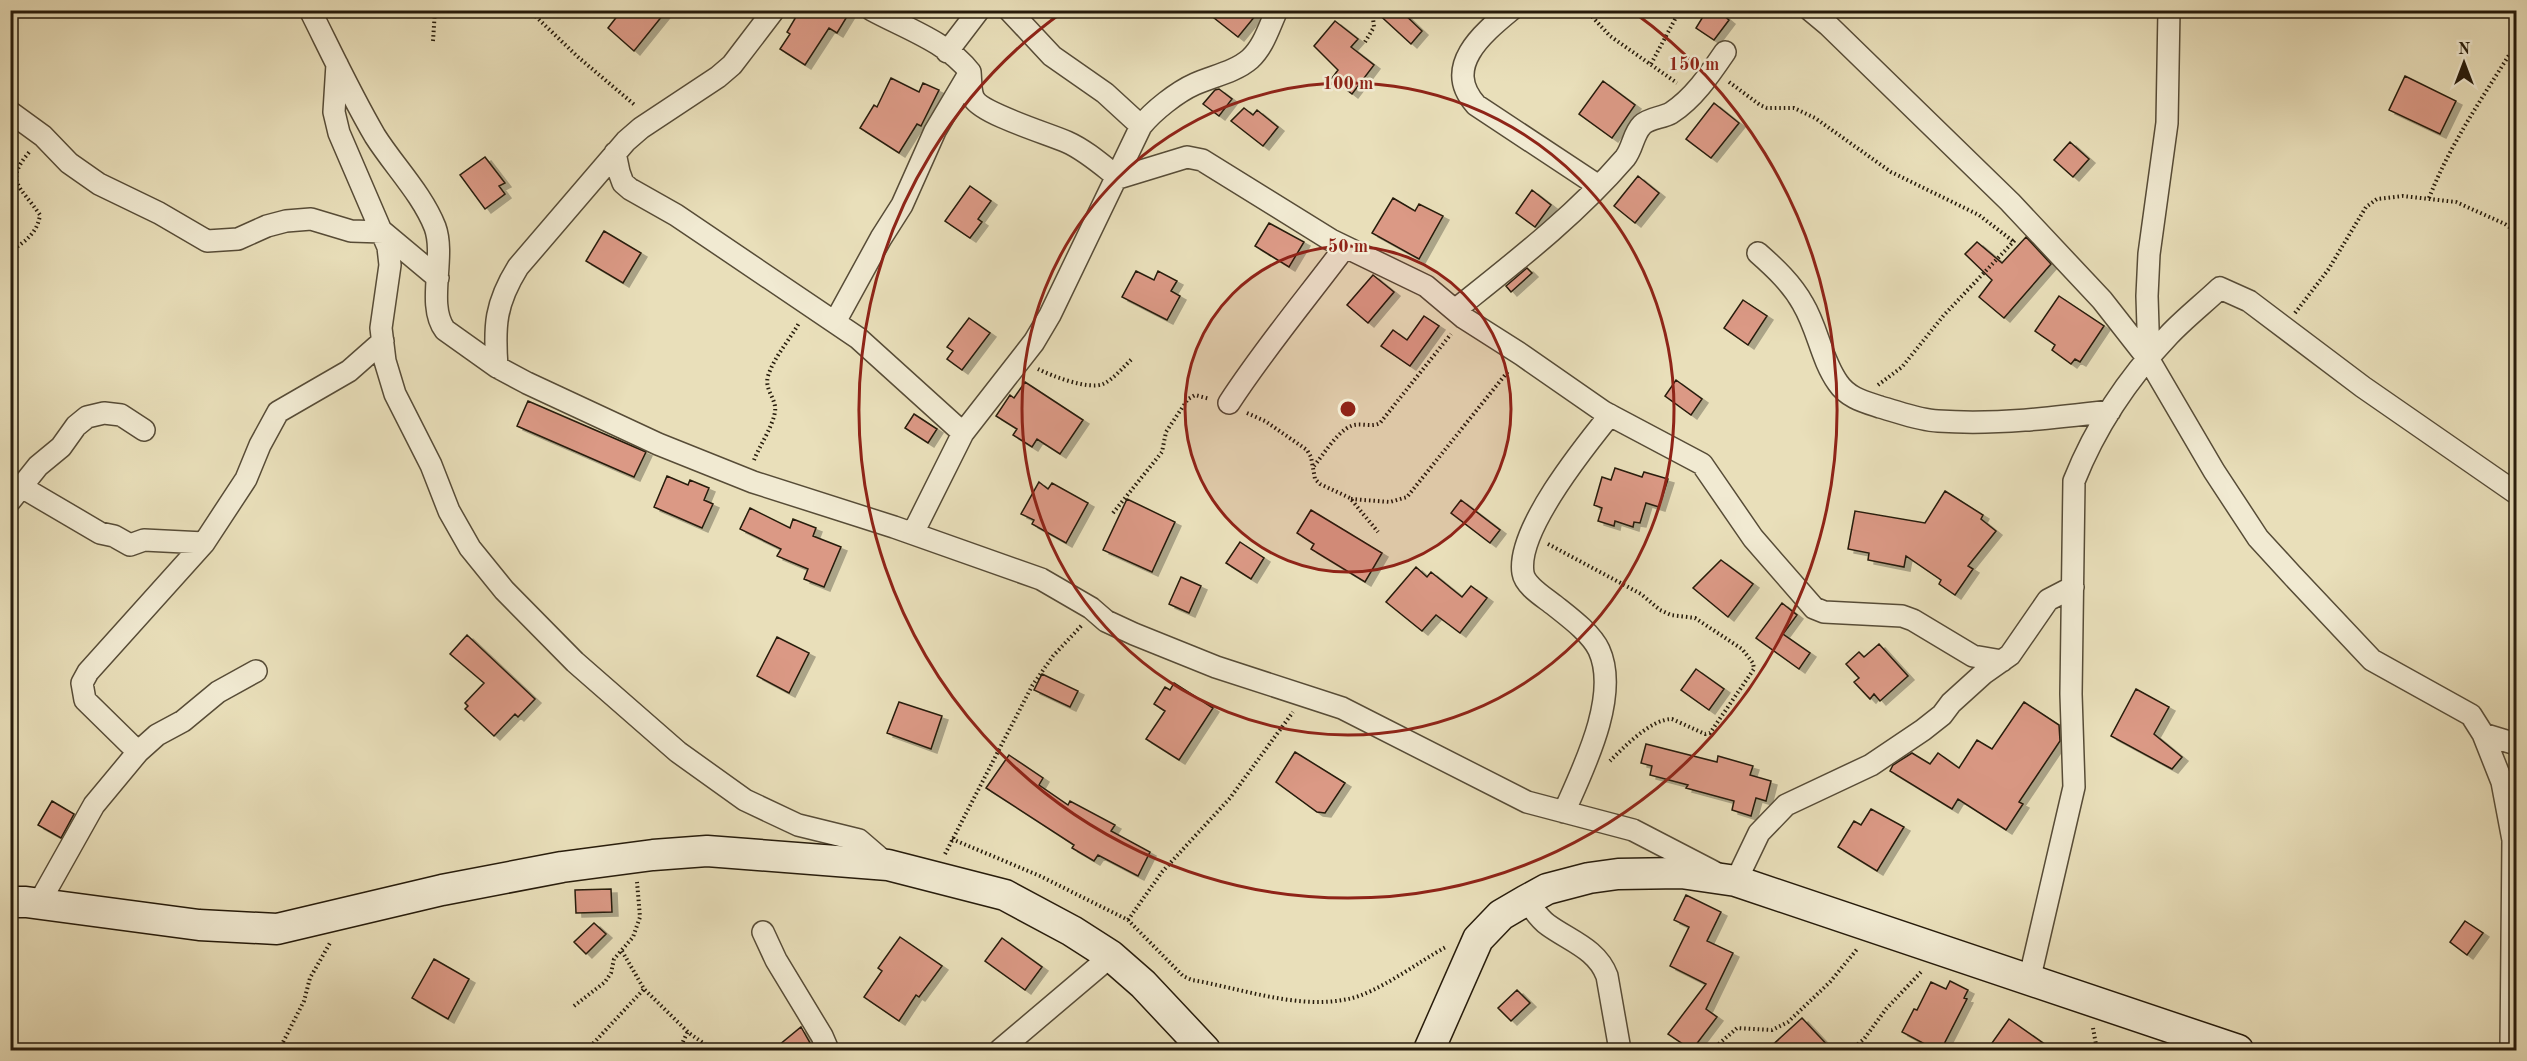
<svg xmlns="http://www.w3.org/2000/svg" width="2527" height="1061" viewBox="0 0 2527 1061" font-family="'Old Standard TT',serif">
	<defs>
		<filter id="shadow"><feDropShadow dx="6" dy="4" stdDeviation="0" flood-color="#0004"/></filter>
	</defs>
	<rect width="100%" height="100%" fill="#e9dfba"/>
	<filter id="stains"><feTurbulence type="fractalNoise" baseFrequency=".00333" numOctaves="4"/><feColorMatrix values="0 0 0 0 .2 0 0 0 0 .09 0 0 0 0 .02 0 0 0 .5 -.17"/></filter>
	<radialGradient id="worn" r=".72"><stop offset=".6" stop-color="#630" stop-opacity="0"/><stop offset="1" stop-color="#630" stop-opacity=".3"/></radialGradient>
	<!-- building -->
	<path fill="#db9985" stroke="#261b0b" stroke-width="1.5" filter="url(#shadow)" d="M622,10h45l-33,41 -26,-23z
		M800,10h51l-14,23 -8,-5 -24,37 -25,-16 10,-15 -3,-2z
		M1204,10h56l-22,27z
		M1374,10h26l22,21 -11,13z
		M1707,10h10l12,10 -15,20 -18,-12z
		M1335,21l23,18 -7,8 23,18 -22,29 -20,-16 6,-8 -24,-24z
		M2405,76l51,25 -16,33 -51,-24z
		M891,78l28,14 4,-9 16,7 -18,36 -4,-2 -18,29 -39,-25 14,-23 3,2z
		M1603,81l32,24 -23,33 -33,-24z
		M1219,89l13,10 -13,17 -16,-12 12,-14z
		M1714,103l25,20 -28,35 -25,-19z
		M1244,108l9,7 4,-5 21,17 -15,19 -32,-25z
		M2070,142l19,17 -16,18 -19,-17z
		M485,157l20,26 -6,3 6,8 -20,15 -25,-34z
		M1638,176l21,17 -24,30 -21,-17z
		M970,186l21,15 -13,18 4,3 -12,16 -25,-17z
		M1532,190l19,15 -16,22 -19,-14z
		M1393,198l22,13 4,-7 24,12 -24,43 -47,-26z
		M1269,223l35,19 -15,25 -34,-21z
		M604,231l37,22 -18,30 -37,-22z
		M2026,237l25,27 -47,54 -25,-21 13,-17 -27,-26 12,-12 25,21z
		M1527,268l5,5 -21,19 -5,-6z
		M1136,271l18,9 4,-9 19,10 -6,10 9,5 -13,24 -45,-23z
		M1373,275l21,17 -26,31 -21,-18z
		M2059,296l45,30 -24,36 -5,-3 -4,5 -19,-14 3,-5 -20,-14z
		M1743,300l24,16 -19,29 -24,-17z
		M1424,316l15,10 -29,40 -29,-20 12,-16 14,10z
		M969,318l21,15 -28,37 -15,-11 6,-8 -6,-4z
		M1676,380l26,19 -11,16 -26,-19z
		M1025,382l58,38 -23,34 -23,-15 -5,8 -19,-12 4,-6 -21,-13 14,-21 4,3z
		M528,401l118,51 -12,25 -117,-51z
		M914,414l23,15 -9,14 -23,-15z
		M1615,468l27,9 2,-5 24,7 -9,28 -13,-4 -6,20 -6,-1 -1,5 -18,-6 -1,5 -16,-5 4,-13 -8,-3 8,-28 9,3z
		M667,476l21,9 2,-5 19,8 -5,12 9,4 -11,24 -48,-21z
		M1039,482l9,7 4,-6 36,20 -22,40 -34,-19 2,-4 -13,-6z
		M1945,491l38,24 -2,4 15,12 -28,35 5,3 -18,26 -16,-11 2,-4 -35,-24 -2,11 -36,-7 1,-7 -21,-4 7,-38 70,12z
		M1127,499l48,23 -23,50 -49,-22z
		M1461,500l39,30 -10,13 -39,-30z
		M750,508l40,20 3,-9 23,9 -3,8 28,11 -17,40 -20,-8 4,-10 -31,-13 4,-7 -41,-20z
		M1311,510l71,43 -17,29 -54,-33 3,-5 -17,-11z
		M1240,542l24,16 -13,21 -25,-16z
		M1721,560l32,24 -25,33 -35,-29z
		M1416,567l11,10 4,-5 31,25 9,-11 16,12 -27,35 -24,-18 -14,16 -36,-29z
		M1181,577l20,9 -12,27 -20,-9z
		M1782,603l15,12 -14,19 27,19 -11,16 -43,-31z
		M467,635l68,64 -17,18 -3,-3 -21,22 -29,-27 3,-3 -3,-3 19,-20 -34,-29z
		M777,637l32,16 -20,40 -32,-17z
		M1879,644l29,32 -28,25 -6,-7 -4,5 -16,-17 5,-4 -13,-14 13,-12 5,5z
		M1696,669l28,20 -15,21 -28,-20z
		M1042,674l36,17 -8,16 -36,-17z
		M1174,683l39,25 -34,52 -33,-21 19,-28 -11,-7 11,-17 5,3z
		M2136,689l33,18 -15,27 28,23 -10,12 -61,-33z
		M899,702l43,14 -11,33 -44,-16z
		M2024,702l35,23 1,16 -41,61 4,2 -17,26 -48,-31 -6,10 -62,-38 3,-6 19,-12 18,11 8,-11 21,15 18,-28 15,9z
		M1646,744l71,18 1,-6 35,10 -3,9 21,6 -5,20 -10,-3 -5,18 -19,-6 2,-9 -48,-13 2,-3 -38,-10 2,-9 -11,-3z
		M1295,752l50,31 -20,30 -8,-1 -41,-30z
		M1009,755l34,23 -4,7 29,20 2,-4 45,24 -4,6 39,21 -12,24 -40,-21 -4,6 -22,-13 2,-3 -88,-57z
		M52,801l22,13 -13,24 -23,-13z
		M1871,809l33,18 -27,44 -39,-24 16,-26 7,4z
		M611,889l1,23 -36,1 -1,-23z
		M1686,895l35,17 -14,29 26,12 -27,56 11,8 -25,33 -24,-16 38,-50 -36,-18 19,-39 -15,-7z
		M2465,921l18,12 -16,22 -17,-13z
		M594,923l12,11 -20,20 -12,-12z
		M900,937l42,29 -23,31 -3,-2 -17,26 -35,-24 18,-26 -4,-3z
		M1002,938l40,29 -17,23 -40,-29z
		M434,959l35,20 -21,40 -36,-21z
		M1950,981l18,9 -4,8 3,1 -26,51h-5l-34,-18 12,-23 3,1 14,-28 15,7z
		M1517,990l13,13 -19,18 -13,-13z
		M1802,1018l30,32h-65z
		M2009,1019l44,31h-66z
		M801,1027l13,23h-41z"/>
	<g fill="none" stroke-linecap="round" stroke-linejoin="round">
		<!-- street casing -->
		<g stroke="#574c37" stroke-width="24">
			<path id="street" d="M310,10c21,42 41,85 65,126 19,30 47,58 60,91 11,30 -9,78 10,103l52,37 30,16 131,61 95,38 141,45 147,52 50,29 15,13 28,13 82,33 126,41 185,94 106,28 81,42
				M872,10c33,18 75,32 98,62 1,9 0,20 4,27 9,15 75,35 93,43 18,8 34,22 49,34
				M1009,10l43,46 53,37 36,33
				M1511,10c-29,24 -69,57 -35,95l121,80
				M1810,10l18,15 182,177 92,98 47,60 65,111 44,67 33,36 81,86 99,55 12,19 19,48 11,58 -2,210
				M947,52l32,-42
				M337,64l-3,48 5,21 49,114 2,18 -9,63 4,33 10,33 36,71 18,46 21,37 34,42 71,72 103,90 67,48 53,25 61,15 29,25
				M10,112l33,24 26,27 30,21 60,29 48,28 31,-2 29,-13 19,-5 25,-2 40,12 32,1 55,46
				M615,153l4,19 4,11 7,6 46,26 182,123 105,95
				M1115,179l72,-22 15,3 129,80 95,46 38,32 58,37 82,57 98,52 51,74 61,70 10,4 78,4 11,4 60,36 29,5
				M1758,253c17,15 34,31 45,51 15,25 18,55 35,79 10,15 27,19 42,24 19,5 38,13 58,14 58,4 115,-3 172,-10
				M1455,310c60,-48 120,-94 170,-152 8,-10 8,-24 17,-33 7,-7 20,-7 29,-12 23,-15 39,-39 54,-61
				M835,322l46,-84 21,-33 33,-74 35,-59
				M2149,360l-2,-64 2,-42 18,-131 2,-113
				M497,367c-3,-41 -2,-63 21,-100l108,-126 15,-13 77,-51 14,-12 42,-55
				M1229,403c35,-54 77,-104 116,-156
				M20,486l80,47 14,3 16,9 14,-5 60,3
				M10,501l28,-35 23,-19 15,-21 11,-9 17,-4 17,2 23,15
				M913,533l50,-100 71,-91 16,-27 91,-189c12,-15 36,-34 54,-42 18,-8 40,-12 55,-25 14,-13 19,-32 27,-49
				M2483,734l33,10
				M138,752l-53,-52 -3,-17 6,-11 116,-129 42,-64 14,-34 18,-33 71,-41 34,-30
				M1564,812c19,-43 56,-116 35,-162 -8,-17 -30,-33 -45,-45 -10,-8 -29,-19 -31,-32 -7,-42 61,-126 87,-158
				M1736,881l23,-48 27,-28 85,-40 52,-35 19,-15 9,-12 32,-29 27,-19 38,-55 25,-13
				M1526,900c7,8 13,19 22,25 22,16 49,24 59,51l13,74
				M39,903l55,-98 44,-53 19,-17 26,-14 35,-29 38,-21
				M763,932l13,28 46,76 6,14
				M2029,981l45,-194 -3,-93 3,-213c21,-53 55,-104 95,-146 15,-16 34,-31 51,-47l29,13 114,86 153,106
				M1000,1050l111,-94"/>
		</g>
		<!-- secondary casing -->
		<g stroke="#261b0b" stroke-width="33">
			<path id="secondary" d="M10,902h16l173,23 78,4 165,-39 120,-23 91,-12 54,-4 181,14 117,30 67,36 39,25 32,28 62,66
				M1429,1050l49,-111 23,-24 24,-14 22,-12 42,-11 29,-4 63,-1 55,8 502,169"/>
		</g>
		<!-- path -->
		<path stroke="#261b0b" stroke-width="4" stroke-dasharray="1.5 3" stroke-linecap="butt" d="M529,10l49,47 58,49
			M1586,10l24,26 67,47
			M433,41l2,-31
			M1365,42l9,-15 -2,-17
			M1651,64l29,-54
			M1729,82l31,23 7,3h27l21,10 76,54 88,43 35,27
			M2429,198c22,-56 56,-104 87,-154
			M10,252c15,-11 27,-18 30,-37 -20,-30 -37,-33 -9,-65
			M2295,313l33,-43 38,-63 11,-8 26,-3 53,6 49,22 11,8
			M1038,369c14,7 50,21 65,15 11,-5 21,-18 30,-26
			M1878,385l24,-18 42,-52 71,-75
			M1247,413l18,8 42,29 4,7 4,22 5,5 30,14 28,34
			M754,460c6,-15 18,-32 21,-48 2,-13 -11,-22 -7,-36 6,-19 21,-35 31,-53
			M1314,466c9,-11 24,-35 37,-40 9,-4 20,2 29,-3l71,-89
			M1351,499l39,3 17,-5 102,-127
			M1113,513l49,-61 4,-20 22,-33 7,-4 15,4
			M1548,544l93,50 19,16 11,5 24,3 47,31 11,14 1,6 -44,64 -5,1 -33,-15c-21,0 -48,28 -62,42
			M952,839l88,37 88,44 55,56 9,4c48,8 106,30 156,19 30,-6 70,-37 98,-52
			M945,854l87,-168 21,-30 29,-31
			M1128,920l34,-48 68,-74 63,-86
			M622,951l22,38 45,44 24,17
			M574,1006l31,-24 6,-9 3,-14 19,-22 7,-20 -3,-35
			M2093,1028l4,22
			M282,1044l9,6
			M279,1050l25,-49 6,-23 20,-35
			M587,1050l57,-61
			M679,1050l9,-19
			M1712,1050l25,-22 35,2 16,-8 42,-40 28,-34
			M1851,1050l13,-11 22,-30 36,-38"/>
		<!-- street -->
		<use href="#street" stroke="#f1ead2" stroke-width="21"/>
		<!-- secondary -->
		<use href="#secondary" stroke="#f1ead2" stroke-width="30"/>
	</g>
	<!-- distance rings -->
	<circle cx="1348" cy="409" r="163" fill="#8f2418" fill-opacity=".12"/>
	<g fill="none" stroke="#8f2418" stroke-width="3">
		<circle cx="1348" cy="409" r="163"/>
		<circle cx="1348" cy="409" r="326"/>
		<path d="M1632 11A489 489 0 1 1 1064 11"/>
	</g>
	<circle cx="1348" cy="409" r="9" fill="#8f2418" stroke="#f1ead2" stroke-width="3"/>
	<g font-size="18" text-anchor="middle" font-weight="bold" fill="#8f2418" stroke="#f1ead2" stroke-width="5" stroke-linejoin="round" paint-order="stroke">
		<text x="1694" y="70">150 m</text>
		<text x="1348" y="89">100 m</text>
		<text x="1348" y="252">50 m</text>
	</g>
	<!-- margin -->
	<rect width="2527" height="1061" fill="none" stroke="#e9dfba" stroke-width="36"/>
	<rect x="12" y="12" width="2503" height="1037" fill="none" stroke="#261b0b" stroke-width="3"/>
	<rect x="18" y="18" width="2491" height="1025" fill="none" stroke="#261b0b" stroke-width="1.5"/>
	<!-- north arrow -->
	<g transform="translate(2464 63)" stroke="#f1ead2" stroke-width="4.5" paint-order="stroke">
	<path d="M0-4.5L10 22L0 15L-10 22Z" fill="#261b0b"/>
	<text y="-9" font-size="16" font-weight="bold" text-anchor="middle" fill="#261b0b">N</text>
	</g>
	<rect width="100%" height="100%" filter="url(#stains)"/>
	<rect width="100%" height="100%" fill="url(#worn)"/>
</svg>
